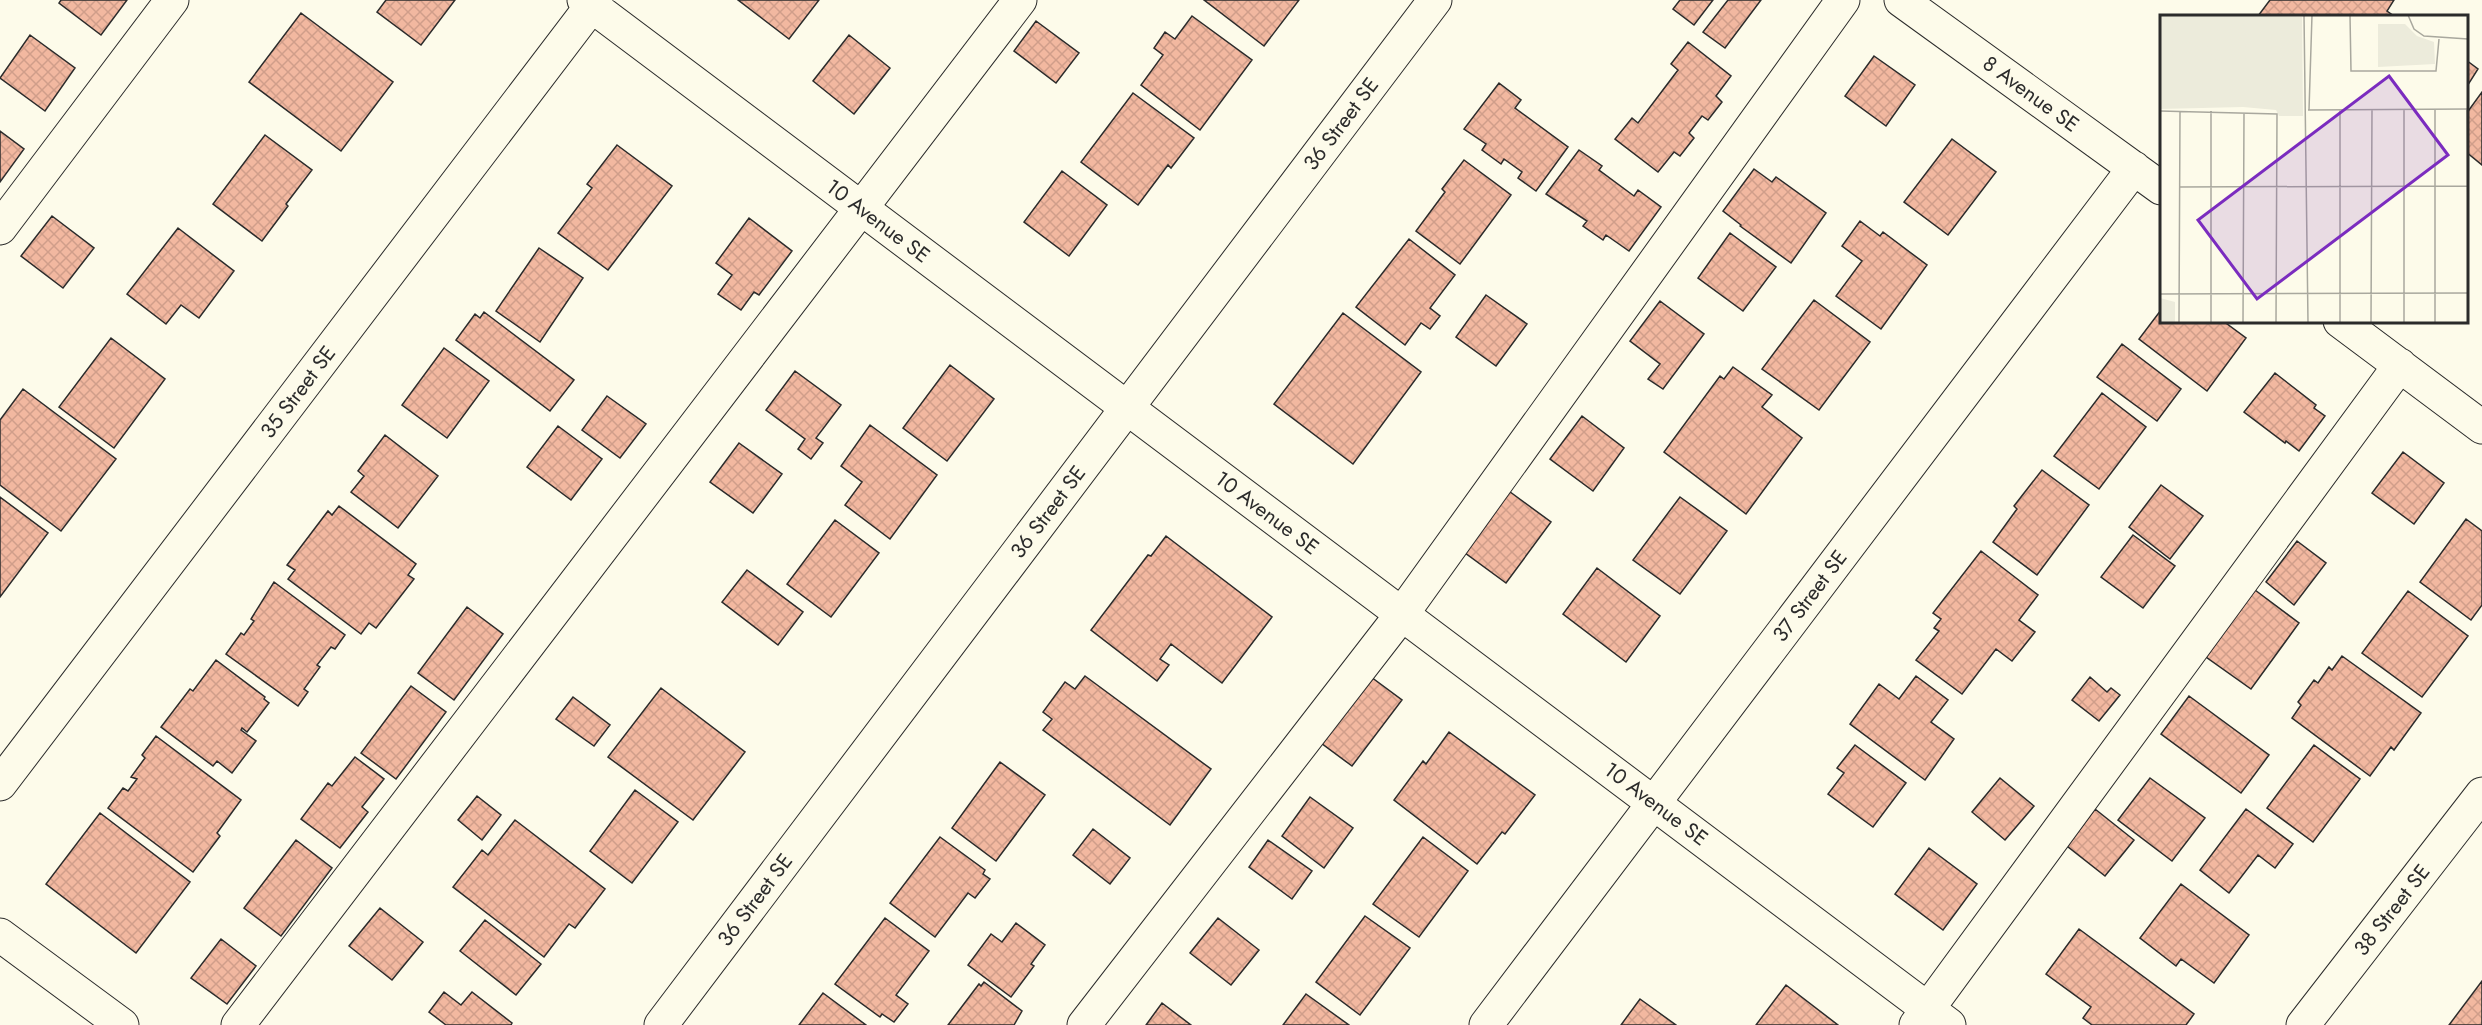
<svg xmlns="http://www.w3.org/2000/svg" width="2482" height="1025" viewBox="0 0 2482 1025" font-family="Jost,sans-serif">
	<defs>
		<pattern id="building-cross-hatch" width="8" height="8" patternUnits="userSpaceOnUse" patternTransform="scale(1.5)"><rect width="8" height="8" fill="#f2b8a0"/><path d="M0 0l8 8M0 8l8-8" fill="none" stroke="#d09e8a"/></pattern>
	</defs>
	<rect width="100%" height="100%" fill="#fdfbea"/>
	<!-- building -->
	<path fill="url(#building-cross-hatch)" stroke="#2b2b2b" stroke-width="1.5" d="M61,0h66l-26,35 -42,-32z
		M386,0h69l-34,45 -44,-33z
		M738,0h81l-30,39z
		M1204,0h95l-35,46z
		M1680,0h33l-19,25 -21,-16z
		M1728,0h33l-36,48 -22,-16z
		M2270,0h124l-7,11 7,5h-136z
		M301,13l92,69 -52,69 -92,-69z
		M1192,16l60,44 -52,70 -59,-45 22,-30 -9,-7 11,-16 10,7z
		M1036,21l43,32 -23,30 -42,-32z
		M30,35l45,33 -30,43 -45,-33z
		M849,35l41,33 -36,46 -41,-33z
		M1688,42l43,34 -15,20 6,6 -14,18 -6,-4 -13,17 5,5 -14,18 -6,-4 -16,20 -43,-33 17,-21 6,5 40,-53 -7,-6z
		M1874,56l41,29 -29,41 -41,-30z
		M2466,60l12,9 -12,19z
		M1499,83l22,17 -6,8 53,39 -32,44 -18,-13 4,-6 -18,-13 -3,5 -19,-14 4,-6 -22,-15z
		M2482,92v73l-16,-13v-38z
		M1133,93l61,45 -23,30 -3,-3 -30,40 -57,-43z
		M0,131l24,18 -24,33z
		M265,135l47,35 -26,34 2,2 -26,35 -49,-37z
		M1952,139l44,33 -48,63 -44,-33z
		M617,145l55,41 -64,84 -50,-37 34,-45 -5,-4z
		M1579,150l23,16 -3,4 35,26 4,-6 23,17 -32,44 -23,-16 -3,5 -20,-14 4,-5 -41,-27z
		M1464,160l47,35 -51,69 -44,-33 29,-39 -3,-3z
		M1754,169l18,13 4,-5 50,36 -35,50 -51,-37 1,-1 -18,-14z
		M1062,171l45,34 -38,51 -45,-34z
		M52,216l42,32 -31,40 -42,-32z
		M749,218l43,33 -33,44 -5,-3 -13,18 -23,-16 14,-19 -16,-12z
		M1860,221l20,15 3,-4 44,33 -46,64 -45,-33 26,-35 -20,-15z
		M178,228l56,43 -35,47 -18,-13 -15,19 -39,-30z
		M1730,233l46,34 -33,44 -45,-33z
		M1409,239l46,36 -25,33 10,8 -10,13 -9,-6 -16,22 -49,-38z
		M539,248l44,30 -43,64 -44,-31z
		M1486,295l41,29 -31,42 -40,-29z
		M1814,300l56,42 -51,68 -57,-41z
		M1660,301l44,33 -41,55 -15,-10 12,-15 -30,-23z
		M2161,310v11h62l23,17 -39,53 -68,-52z
		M484,312l90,68 -24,31 -94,-71 19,-26 5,4z
		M1343,313l78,59 -68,92 -79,-60z
		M111,338l54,41 -51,69 -55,-41z
		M2122,344l59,45 -24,32 -60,-44z
		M444,348l45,33 -42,57 -45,-33z
		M950,365l44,34 -47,62 -44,-33z
		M1733,367l39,28 -10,12 40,31 -56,76 -82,-62 56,-76 4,3z
		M795,371l46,34 -25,33 7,5 -12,16 -13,-10 7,-10 -39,-29z
		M2275,373l41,32 -2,3 11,8 -26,35 -13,-10 -1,2 -41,-31z
		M23,389l93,70 -55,72 -61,-46v-65z
		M2102,393l44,34 -47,62 -45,-33z
		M607,396l39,28 -26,34 -38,-28z
		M1582,416l42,32 -31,43 -43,-32z
		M870,425l67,50 -47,64 -45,-34 17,-23 -21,-16z
		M558,426l44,33 -31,41 -44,-33z
		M385,435l53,41 -40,52 -47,-36 13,-16 -6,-5z
		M739,443l43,31 -29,39 -43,-31z
		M2403,452l41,31 -30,41 -42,-31z
		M2042,470l47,35 -52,70 -44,-33 24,-33 -3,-3z
		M2161,485l42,31 -33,43 -41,-32z
		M1502,486l49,36 -45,61 -49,-36z
		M0,497l48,36 -48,64z
		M1680,497l47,34 -47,63 -47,-34z
		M339,506l77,58 -8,11 6,4 -38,49 -7,-5 -8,11 -73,-55 7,-9 -8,-5 41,-54 4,4z
		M2466,519l16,12v74l-11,15 -51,-38z
		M835,520l44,33 -48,64 -44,-33z
		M2133,535l42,31 -32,42 -42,-31z
		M1166,536l106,81 -50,66 -51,-39 -11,15 9,6 -12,16 -66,-51 57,-75 3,1z
		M2297,541l29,22 -32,42 -28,-23z
		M1981,551l57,44 -19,25 16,12 -23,29 -16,-12 -34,45 -46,-34 23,-29 -5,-3 7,-9 -8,-6z
		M1597,568l63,48 -34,46 -63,-48z
		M747,570l56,42 -25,33 -56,-43z
		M274,582l71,53 -10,14 -4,-2 -14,18 3,2 -16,22 4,3 -10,14 -72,-52 15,-21 3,2 10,-14 -3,-2z
		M2255,590l44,33 -48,66 -45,-32z
		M2408,591l60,45 -46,61 -60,-44z
		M467,607l36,27 -49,66 -36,-27z
		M2342,656l79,57 -27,37 -3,-3 -21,29 -78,-58 9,-13 -3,-3 16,-22 4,3 11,-16 3,3z
		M216,660l49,37 -1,2 5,4 -22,29 -5,-4 -1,2 15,11 -24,32 -15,-12 -4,5 -52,-39 29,-38 3,2z
		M1367,674l35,26 -50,66 -35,-26z
		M1085,676l126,93 -41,56 -127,-95 9,-11 -9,-7 22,-30 10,7z
		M1916,676l32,24 -17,22 23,17 -29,41 -75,-56 29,-40 20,15z
		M2090,677l17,15 4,-4 9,7 -21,26 -27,-21z
		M411,686l35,26 -50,67 -35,-26z
		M661,688l84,64 -52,68 -85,-63z
		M2189,696l80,59 -28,38 -80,-59z
		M573,697l37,28 -16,21 -38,-27z
		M1449,732l86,63 -30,39 -3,-2 -25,32 -83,-64 29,-39 3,3z
		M156,736l85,64 -24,33 3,3 -27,36 -85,-64 15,-20 5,3 9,-12 -6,-2 14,-19 -3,-3z
		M1855,745l51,38 -33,44 -45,-33 16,-21 -7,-5z
		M2314,745l46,34 -47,63 -46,-34z
		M355,757l29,22 -22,28 6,5 -28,36 -39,-29 27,-36 4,3z
		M1000,762l45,33 -49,66 -44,-33z
		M2000,778l34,28 -29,34 -33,-28z
		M2150,778l55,40 -33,43 -54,-41z
		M635,790l43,32 -46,61 -42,-32z
		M477,796l24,19 -19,25 -24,-20z
		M1310,797l43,31 -29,40 -42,-32z
		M2095,809l39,31 -29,36 -38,-30z
		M2246,809l47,35 -18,24 -17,-13 -29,38 -29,-23z
		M100,813l90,69 -54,71 -90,-69z
		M515,820l90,69 -30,39 -6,-4 -25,33 -91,-70 29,-37 6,5z
		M1093,829l37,29 -20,26 -37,-29z
		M940,837l45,33 -2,4 7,5 -15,19 -7,-5 -33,44 -45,-34z
		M1423,837l45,34 -49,66 -46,-33z
		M296,840l36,28 -51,68 -37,-28z
		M1268,840l44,31 -20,28 -43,-32z
		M1929,848l48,36 -34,46 -48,-36z
		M2181,884l68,51 -35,48 -33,-24 -5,7 -36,-28z
		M380,908l43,34 -31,38 -43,-34z
		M1365,916l45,32 -50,67 -44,-33z
		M885,918l44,33 -33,44 12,9 -14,18 -12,-8 -2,3 -45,-33z
		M1218,918l41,32 -28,35 -41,-32z
		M485,920l56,44 -25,31 -56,-44z
		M1016,923l29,22 -14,19 3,2 -23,31 -43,-32 23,-31 11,8z
		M2079,929l115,85 -8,11h-94l-9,-7 8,-11 -45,-33z
		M221,939l35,27 -29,38 -36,-26z
		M2482,981v44h-33z
		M984,982l38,29 -8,14h-66l31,-41 2,2z
		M1786,985l52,40h-82z
		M444,992l17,13 11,-13 40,31 -1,2h-65l-17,-13z
		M823,993l43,32h-67z
		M1306,994l43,31h-66z
		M1640,999l36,26h-55z
		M1162,1003l29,22h-45z"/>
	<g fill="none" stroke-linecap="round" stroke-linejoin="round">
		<!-- minor casing -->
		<g stroke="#2b2b2b" stroke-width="35">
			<path id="minor" d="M584,0l1365,1025
				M1901,0l260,188
				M0,228l172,-228
				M2340,321l142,106
				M0,784l596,-784
				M0,935l122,90
				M238,1025l782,-1025
				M1084,1025l318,-411 441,-614
				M1486,1025l648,-857
				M1916,1025l484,-660
				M2303,1025l179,-231"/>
		</g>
		<!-- major casing -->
		<g stroke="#2b2b2b" stroke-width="35">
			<path id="major" d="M661,1025l774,-1025"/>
		</g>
		<!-- minor -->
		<use href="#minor" stroke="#fdfbea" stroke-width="33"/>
		<!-- major -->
		<use href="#major" stroke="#fdfbea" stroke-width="33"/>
	</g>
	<g text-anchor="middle" stroke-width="4.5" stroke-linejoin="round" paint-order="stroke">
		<!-- street labels -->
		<g font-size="21" fill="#2b2b2b" stroke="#fdfbea">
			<text transform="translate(2031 94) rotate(36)" y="7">8 Avenue SE</text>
			<text transform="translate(1341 124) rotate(-53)" y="7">36 Street SE</text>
			<text transform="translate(878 221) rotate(37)" y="7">10 Avenue SE</text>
			<text transform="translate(298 392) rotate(-53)" y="7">35 Street SE</text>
			<text transform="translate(1048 512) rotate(-53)" y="7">36 Street SE</text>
			<text transform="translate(1267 513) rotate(37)" y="7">10 Avenue SE</text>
			<text transform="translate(1810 596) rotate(-53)" y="7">37 Street SE</text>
			<text transform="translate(1656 804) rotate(37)" y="7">10 Avenue SE</text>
			<text transform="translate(755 900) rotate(-53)" y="7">36 Street SE</text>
			<text transform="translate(2392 910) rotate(-52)" y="7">38 Street SE</text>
		</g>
	</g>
	<!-- overview -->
	<g transform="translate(2160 15)">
		<rect width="308" height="308" fill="#fdfbea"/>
		<path d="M0,0l142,2 1,99h-24l-3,-6 -33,-3 -83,2zM218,9h27l12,12 17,6 1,22 -57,3zM0,283l15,4v20h-15z" fill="#ecebdb"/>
		<path d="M0,3l13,4 -1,37h-12zM45,8h36l5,4 -1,37 -22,-1 -9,-4 -9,-17zM89,16h40v62h-40zM33,65h37v22h-37z" fill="#ecebdb"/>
		<path fill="none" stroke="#a9a89e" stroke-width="1.5" d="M144,0l4,307M190,0l1,56h85l3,-32M248,0l6,14 10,7 44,3M244,94v213M307,94l1,119M148,95l160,-1M149,95l3,-95M180,95v212M0,96l117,3 -1,208M51,96v211M19,172l289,-1M0,279l308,-1M19,307l1,-210M83,307l1,-209M211,307l1,-212M275,307v-213"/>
		<path fill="#7b2cbf" fill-opacity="0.15" stroke="#7b2cbf" stroke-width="3" d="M229,61l59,79 -191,144 -59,-79z"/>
		<rect width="308" height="308" fill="none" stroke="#2b2b2b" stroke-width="3"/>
	</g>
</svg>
